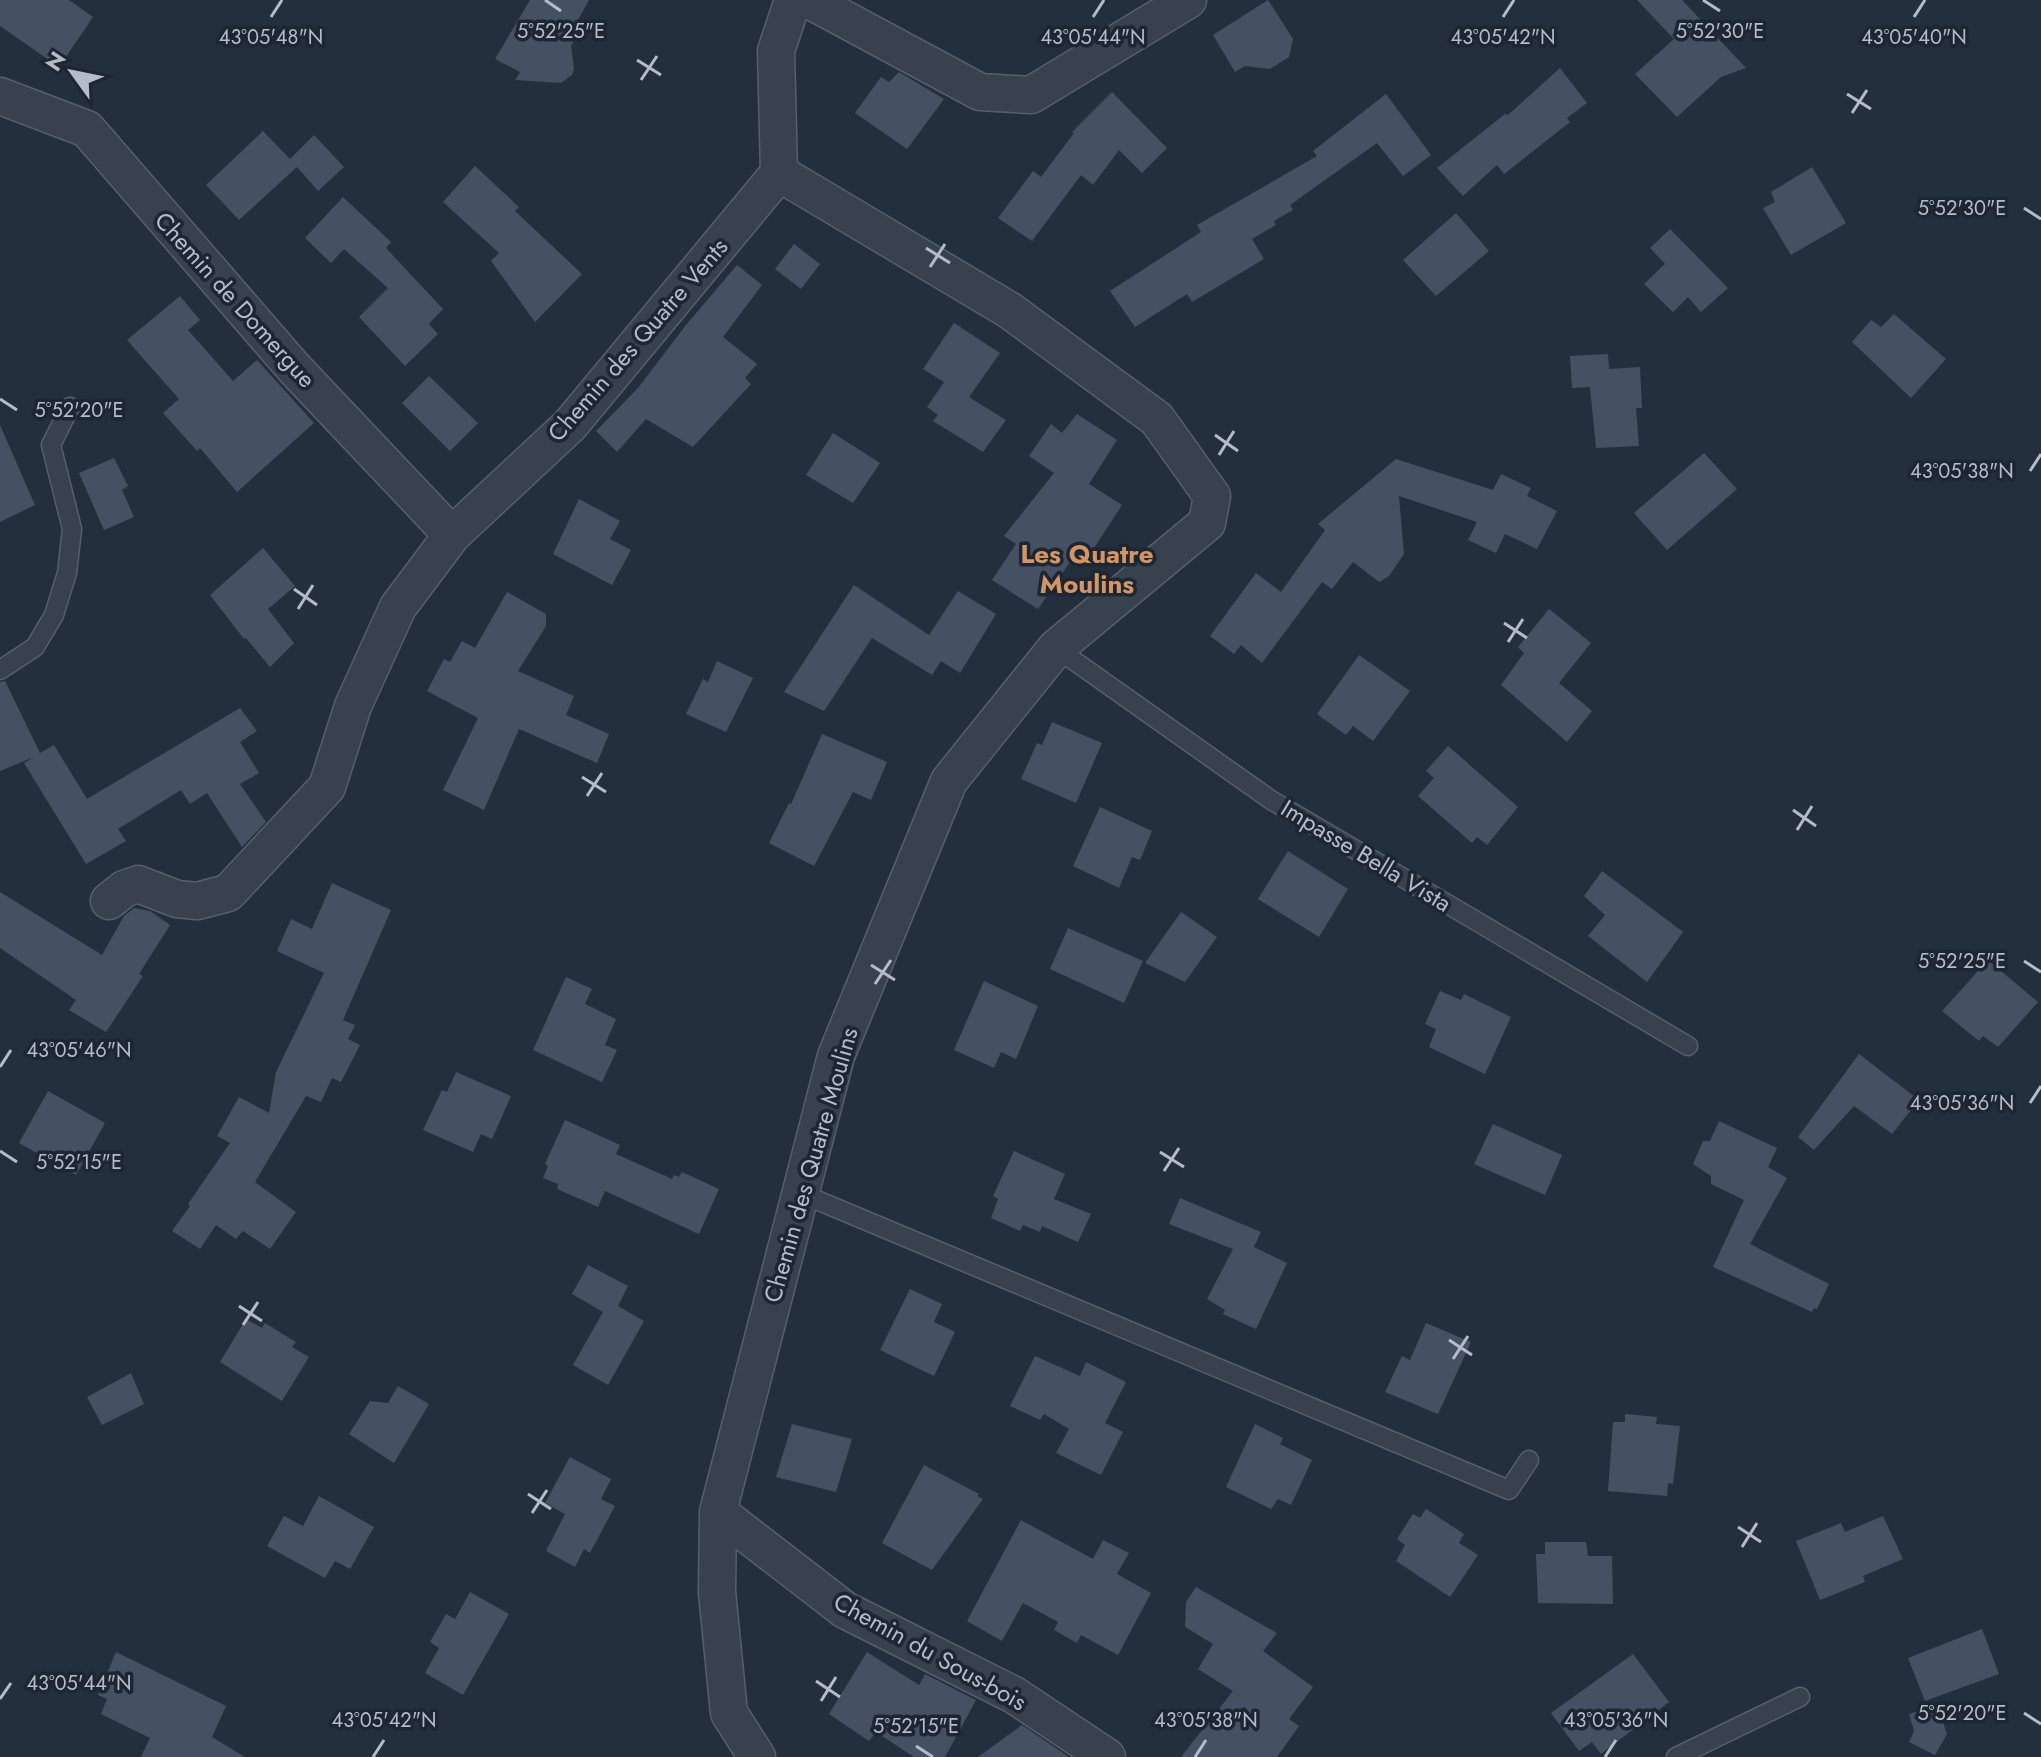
<svg xmlns="http://www.w3.org/2000/svg" width="2041" height="1757" viewBox="0 0 2041 1757" font-family="Jost,sans-serif">
	<rect width="100%" height="100%" fill="#242f3e"/>
	<!-- building -->
	<path fill="#455162" d="M0,0h69l24,17 -34,50 -59,-41z
		M530,0h59l-16,29 5,4 -7,13 3,23 -2,6 -11,8 -46,-3 5,-8 -25,-13z
		M1268,0l25,39 -4,18 -19,12 -25,-3 -10,6 -22,-37z
		M1637,0h45l64,68 -25,9 -44,40 -42,-43 39,-35z
		M1560,68l27,35 -20,15 3,4 -66,52 -7,-9 -34,31 -26,-28 68,-54 3,1z
		M899,72l45,27 -37,50 -52,-36 26,-36 8,5z
		M1112,92l55,56 -25,25 -23,-23 -26,35 -12,-10 -49,66 -34,-23 35,-47 8,6 33,-44 -2,-1z
		M1386,94l45,61 -28,21 -26,-33 -87,62 3,5 -19,11 2,4 -24,14 12,20 -72,43 -5,-8 -52,33 -25,-36 91,-59 -4,-7 120,-69 -4,-5z
		M263,131l27,28 24,-24 30,32 -26,24 -21,-24 -58,53 -33,-35z
		M475,166l44,41 -4,4 67,63 -47,48 -44,-61 8,-8 -56,-51z
		M1812,167l34,56 -55,32 -28,-47 12,-6 -4,-10z
		M343,197l48,45 -5,6 57,61 -14,15 9,10 -33,32 -46,-49 29,-29 -44,-39 -13,14 -26,-25z
		M1456,213l33,38 -53,45 -33,-36z
		M1670,229l58,59 -27,24 -13,-15 -15,15 -29,-28 21,-20 -15,-16z
		M794,244l26,20 -19,25 -26,-20z
		M737,265l25,20 -39,52 34,27 -12,14 6,6 -58,63 -47,-28 -29,33 -21,-21 42,-43 48,-63z
		M180,296l20,24 -12,10 45,51 24,-21 57,63 -77,69 -37,-44 -3,3 -34,-38 16,-14 -52,-59z
		M1894,314l52,45 -35,39 -59,-56 19,-22 10,7z
		M954,323l46,30 -31,44 37,23 -23,32 -50,-31 5,-6 -11,-8 17,-25 -21,-13z
		M1608,354l1,15 31,-2 2,41h-6l3,38 -43,2 -6,-61 -18,1 -2,-32z
		M429,376l49,47 -28,28 -48,-48z
		M1077,414l40,26 -28,44 33,21 -39,60 -11,-6 -34,50 -46,-29 24,-36 -12,-8 50,-63 -25,-17 22,-32 11,9z
		M0,425l35,80 -35,17z
		M833,433l47,30 -27,40 -47,-28z
		M1704,453l33,36 -70,61 -33,-37z
		M114,458l14,28 -6,4 12,27 -30,13 -25,-57z
		M1396,459l97,31 8,-16 30,14 -4,8 30,15 -20,38 -32,-15 -9,19 -28,-13 9,-18 -78,-26 5,58 -15,22 -10,6 -26,-20 -21,27 -10,-7 -60,81 -21,-18 -7,9 -24,-18 46,-63 25,19 44,-62 -7,-6z
		M579,499l41,22 -10,18 21,11 -19,35 -59,-31z
		M263,548l32,38 -27,23 26,34 -24,24 -24,-29 -2,1 -34,-44z
		M854,585l75,50 29,-44 38,23 -36,59 -19,-12 -9,14 -60,-37 -48,73 -40,-19z
		M507,592l39,22v12l-28,45 56,25 -8,19 43,19 -12,29 -78,-34 -35,81 -41,-20 35,-72 -51,-27 17,-32 6,3 12,-21 13,7z
		M1549,609l42,34 -32,40 33,28 -25,31 -66,-57 23,-32 -6,-6z
		M1359,655l51,36 -37,50 -20,-15 -7,9 -29,-21z
		M717,661l36,17 -27,54 -40,-18 17,-35 5,3z
		M5,681l35,72 14,-8 33,54 153,-91 17,23 -17,11 19,31 -19,11 26,38 -24,25 -35,-54 -17,11 -9,-14 -63,39 8,12 -40,23 -62,-101 10,-6 -34,14v-89z
		M1052,722l50,21 -26,60 -55,-24 16,-36 5,2z
		M822,734l65,28 -16,38 -18,-8 -39,74 -45,-23 20,-40 2,1z
		M1448,746l70,61 -31,38 -10,-8 -5,6 -54,-47 16,-18 -8,-7z
		M1100,807l52,24 -12,29 -8,-3 -13,31 -46,-22z
		M1288,851l60,38 -29,48 -61,-38z
		M1602,871l81,61 -36,50 -59,-46 17,-21 -21,-19z
		M332,883l59,27 -48,110 12,5 -7,14 12,6 -19,37 -9,-4 -11,24 -15,-6 -51,86 41,30 -26,37 -27,-18 -7,8 -20,-14 -16,24 -28,-18 18,-25 -2,-2 42,-61 -13,-7 22,-39 30,16 7,-41 48,-99 -47,-22 14,-32 21,10z
		M0,892l102,63 22,-39 10,-8 16,3 20,14 -31,49 4,2 -37,56 -37,-22 7,-10 -76,-52z
		M1181,912l36,25 -32,45 -40,-19z
		M1068,928l75,33 -19,42 -74,-34z
		M1988,960l50,42 -40,45 -15,-11 -4,5 -37,-30z
		M566,977l26,12 -7,15 31,15 -11,26 12,5 -15,32 -69,-32z
		M984,981l54,25 -22,53 -15,-7 -7,16 -40,-18z
		M1440,991l21,9 3,-6 47,23 -26,57 -56,-27 7,-18 -11,-5z
		M1859,1054l60,46 -27,34 -38,-28 -40,44 -16,-13z
		M456,1072l55,24 -19,43 -11,-5 -8,18 -50,-22 19,-40 5,2z
		M48,1091l57,32 -29,52 -57,-32z
		M565,1120l55,25 -4,9 56,25 2,-4 5,2 3,-5 37,17 -20,45 -94,-43 -7,16 -41,-18 1,-5 -15,-6 5,-12 -3,-2z
		M1719,1121l58,27 -9,19 19,11 -37,66 79,40 -12,25 -3,-1 -2,4 -99,-45 31,-67 -33,-16v-8l-18,-12 10,-23h7z
		M1493,1124l69,31 -17,40 -71,-31z
		M1014,1151l51,23 -11,25 37,15 -13,28 -36,-16 -2,6 -17,-7 -3,6 -29,-13 7,-19 -5,-3z
		M1180,1198l81,34 -7,15 33,16 -31,66 -33,-15 2,-4 -18,-11 26,-50 -64,-25z
		M588,1265l40,21 -10,20 26,15 -36,64 -35,-20 30,-53 -31,-18z
		M910,1289l32,15 -8,18 21,10 -21,44 -54,-26z
		M246,1319l16,9 3,-5 31,19 -4,5 17,10 -27,44 -62,-39z
		M1426,1323l45,19 -33,72 -53,-22 17,-36 8,4z
		M1035,1356l45,20 6,-14 40,20 -21,41 18,9 -22,43 -45,-22 13,-24 -25,-15 -4,6 -30,-14z
		M131,1373l13,31 -42,21 -15,-28z
		M398,1386l31,18 -35,59 -45,-29 21,-33 18,2z
		M1625,1414l32,3 -1,7 24,2 -7,58 -5,-1 -1,13 -59,-5 5,-69h12z
		M792,1424l60,15 -16,53 -60,-15z
		M1255,1424l28,14 -3,6 32,16 -21,45 -13,-6 -7,10 -45,-22z
		M570,1457l41,22 -10,20 14,7 -25,47 -6,-4 -9,18 -29,-16 19,-37 -20,-11z
		M924,1465l55,29 -2,2 6,3 -51,71 -50,-27z
		M319,1496l55,31 -24,42 -15,-8 -10,17 -58,-32 17,-30 19,10z
		M1426,1509l38,25 -5,9 19,12 -28,42 -54,-36 9,-16 -8,-6 16,-25 7,4z
		M1883,1516l20,43 -40,17 2,6 -45,18 -24,-59 45,-18 4,9z
		M1021,1520l72,39 10,-19 26,13 -12,21 34,19 -33,62 -37,-20 -4,8 -23,-13 4,-8 -35,-19 -21,38 -35,-20z
		M1545,1542h41l2,14h24l1,48 -75,-1 -2,-49h9z
		M1196,1587l81,46 -14,18 50,36 -24,32 10,7 -22,31h-96l52,-66 -35,-22 15,-25 -28,-17 1,-25z
		M470,1592l39,22 -46,81 -38,-22 14,-25 -9,-6 16,-28 9,5z
		M1982,1629l17,45 -74,27 -17,-43z
		M116,1652l110,54 -14,31 33,20h-104l9,-19 -49,-24 6,-15 -9,-4z
		M867,1652l52,33 6,-11 51,26 -31,57h-31l-38,-25 -7,9 -40,-27z
		M1633,1654l36,48 -68,52 -9,-12 -13,9 -28,-38z
		M1937,1705l10,29 -12,21 -26,-13 5,-11 -5,-17z
		M1022,1725l47,32h-91z"/>
	<g fill="none" stroke-linecap="round" stroke-linejoin="round">
		<!-- lane casing -->
		<g stroke="#565f6c" stroke-width="21">
			<path id="lane" d="M1056,648l215,152 417,246
				M0,670l35,-23 19,-32 13,-42 5,-44 -21,-84 19,-38
				M800,1193l709,297 20,-30
				M1676,1757l124,-60"/>
		</g>
		<!-- street casing -->
		<g stroke="#565f6c" stroke-width="39">
			<path id="street" d="M809,0l171,92 51,3 157,-95
				M0,96l87,33 207,239 158,167
				M779,173l-3,-122 17,-51
				M109,901l15,-12 14,-5 39,15 20,2 31,-8 99,-106 26,-81 45,-99 54,-72 118,-110 209,-252
				M718,1512l127,98 169,85 93,62
				M757,1757l-28,-44 -12,-121 1,-80 118,-456 113,-275 107,-133 151,-125 5,-27 -55,-77 -148,-109 -230,-137"/>
		</g>
		<!-- lane -->
		<use href="#lane" stroke="#38414e" stroke-width="18"/>
		<!-- street -->
		<use href="#street" stroke="#38414e" stroke-width="36"/>
	</g>
	<!-- ticks -->
	<path fill="none" stroke="#b4bcc9" stroke-width="3" d="M545,0l16,11M1703,0l17,11M271,17l11,-17M1093,17l11,-17M1503,17l11,-17M1914,17l11,-17M637,60l24,15M641,80l16,-24M1847,94l24,15M1852,113l15,-23M2024,208l17,11M926,248l24,15M930,267l15,-23M0,399l17,11M1215,435l23,16M1219,455l15,-24M2030,471l11,-17M294,589l23,16M298,609l15,-24M1504,623l23,15M1508,642l15,-23M582,777l24,15M587,796l15,-23M1793,810l23,16M1797,830l15,-24M2024,961l17,11M871,965l24,15M875,984l16,-24M0,1067l11,-17M2030,1103l11,-17M0,1151l17,11M1160,1152l24,15M1164,1171l15,-23M239,1306l23,15M243,1325l15,-23M1449,1340l23,15M1453,1359l15,-23M528,1494l23,15M532,1513l15,-23M1738,1527l23,15M1742,1547l15,-24M816,1681l24,16M0,1699l11,-16M821,1701l15,-24M2024,1713l17,11M916,1746l17,11M373,1757l11,-17M1195,1757l11,-17M1605,1757l11,-17"/>
	<g text-anchor="middle" stroke-width="7" stroke-linejoin="round" paint-order="stroke">
		<!-- street labels -->
		<g font-size="24" fill="#b4bcc9" stroke="#1d2633">
			<text transform="translate(235 300) rotate(48)" y="8">Chemin de Domergue</text>
			<text transform="translate(638 340) rotate(-49)" y="8">Chemin des Quatre Vents</text>
			<text transform="translate(1366 856) rotate(31)" y="8">Impasse Bella Vista</text>
			<text transform="translate(811 1165) rotate(-74)" y="8">Chemin des Quatre Moulins</text>
			<text transform="translate(930 1652) rotate(29)" y="8">Chemin du Sous-bois</text>
		</g>
		<!-- neighbourhood labels -->
		<g font-size="26" font-weight="bold" fill="#d59563" stroke="#1d2633">
			<text x="1087" y="563">Les Quatre<tspan x="1087" dy="30">Moulins</tspan></text>
		</g>
	</g>
	<g font-size="20" text-anchor="middle" fill="#b4bcc9" stroke="#1d2633" stroke-width="7" stroke-linejoin="round" paint-order="stroke">
		<text x="1720" y="38">5°52'30"E</text>
		<text x="561" y="38">5°52'25"E</text>
		<text x="271" y="44">43°05'48"N</text>
		<text x="1093" y="44">43°05'44"N</text>
		<text x="1503" y="44">43°05'42"N</text>
		<text x="1914" y="44">43°05'40"N</text>
		<text x="1962" y="215">5°52'30"E</text>
		<text x="79" y="417">5°52'20"E</text>
		<text x="1962" y="478">43°05'38"N</text>
		<text x="1962" y="968">5°52'25"E</text>
		<text x="79" y="1057">43°05'46"N</text>
		<text x="1962" y="1110">43°05'36"N</text>
		<text x="79" y="1169">5°52'15"E</text>
		<text x="79" y="1690">43°05'44"N</text>
		<text x="1962" y="1720">5°52'20"E</text>
		<text x="384" y="1727">43°05'42"N</text>
		<text x="1206" y="1727">43°05'38"N</text>
		<text x="1616" y="1727">43°05'36"N</text>
		<text x="916" y="1733">5°52'15"E</text>
	</g>
	<!-- north arrow -->
	<g transform="translate(72 72) rotate(303)" stroke="#1d2633" stroke-width="6" paint-order="stroke">
	<path d="M0-6L14 30L0 20L-14 30Z" fill="#b4bcc9"/>
	<text y="-12" font-size="22" font-weight="bold" text-anchor="middle" fill="#b4bcc9">N</text>
	</g>
</svg>
